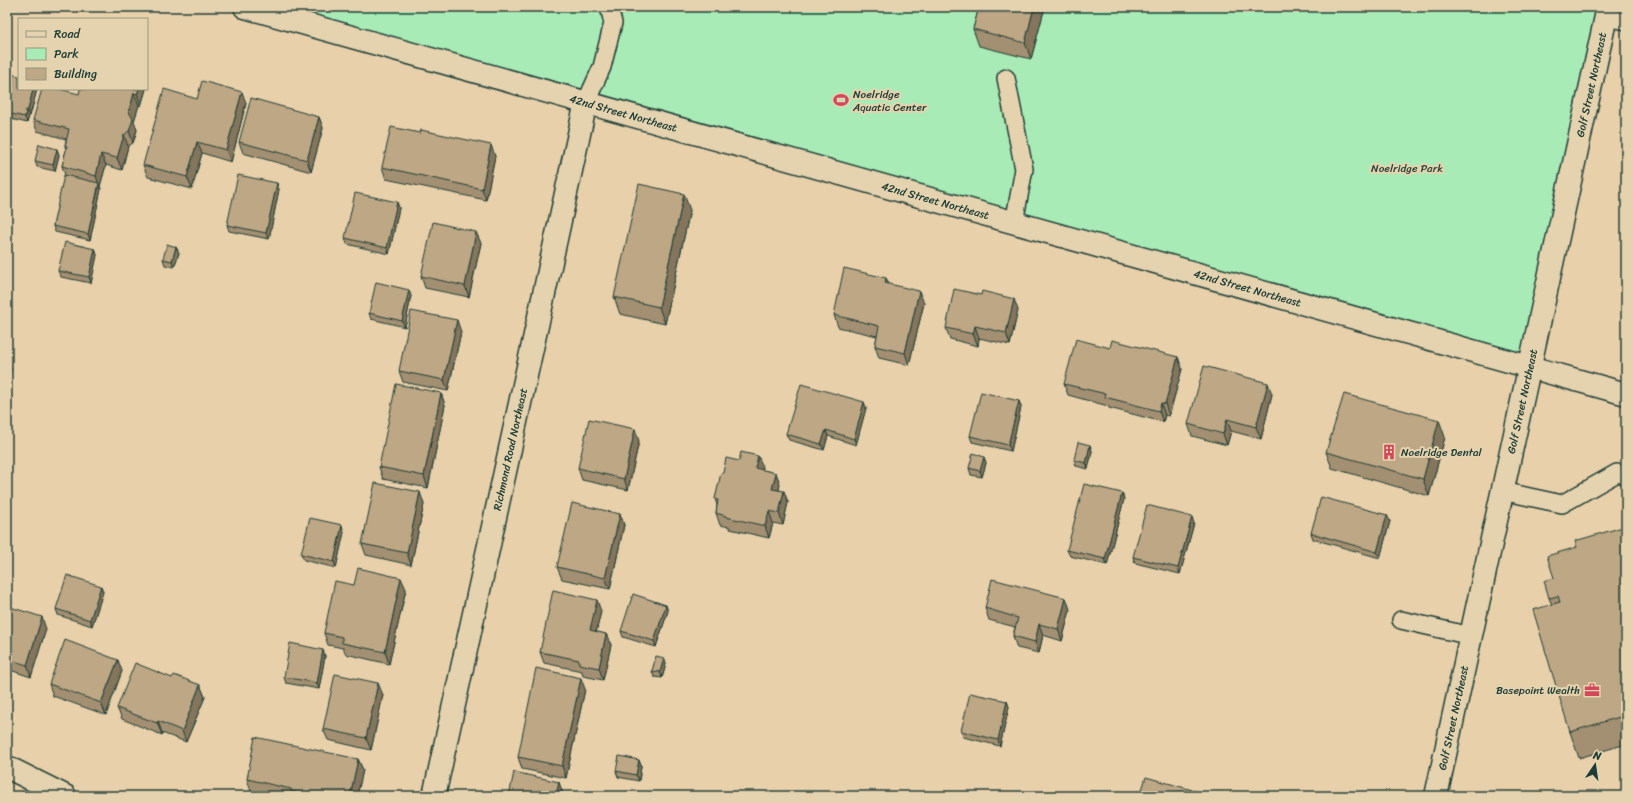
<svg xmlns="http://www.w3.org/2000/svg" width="1633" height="803" viewBox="0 0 1633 803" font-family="Sriracha,sans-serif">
	<rect width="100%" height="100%" fill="#e8d0ab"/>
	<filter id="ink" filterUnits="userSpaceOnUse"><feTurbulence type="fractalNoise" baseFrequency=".025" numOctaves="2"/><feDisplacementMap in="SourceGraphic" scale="8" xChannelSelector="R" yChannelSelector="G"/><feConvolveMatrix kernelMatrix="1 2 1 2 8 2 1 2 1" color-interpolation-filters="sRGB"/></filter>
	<g filter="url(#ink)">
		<!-- green -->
		<path fill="#a8ebb6" stroke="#649475" d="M245,7h1363l-79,361z"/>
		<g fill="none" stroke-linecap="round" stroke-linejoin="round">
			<!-- lane casing -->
			<g stroke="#1f3d34" stroke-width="20">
				<path id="lane" d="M1606,17l20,4
					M1006,78l18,91 -10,54
					M586,102l16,-35 11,-44 -4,-16
					M1502,491l60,13 55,-31 9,2
					M1401,620l70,16"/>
			</g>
			<!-- street casing -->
			<g stroke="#1f3d34" stroke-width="25">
				<g id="street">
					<path d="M7,767l58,29"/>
					<path id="s1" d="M434,796l152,-694"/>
					<path id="s2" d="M1436,796l172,-789"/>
				</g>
			</g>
			<!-- secondary casing -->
			<g stroke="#1f3d34" stroke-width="25">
				<g id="secondary">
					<path id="s3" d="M245,7l1381,387"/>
				</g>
			</g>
			<!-- lane -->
			<use href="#lane" stroke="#e5d3b0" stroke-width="17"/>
			<!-- street -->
			<use href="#street" stroke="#e5d3b0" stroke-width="22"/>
			<!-- secondary -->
			<use href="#secondary" stroke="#e5d3b0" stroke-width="22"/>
		</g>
		<!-- wall -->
		<path fill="#a39072" stroke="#1f3d34" d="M979,7h66l-14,52 -52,-13 -6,-17z
			M7,73l12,16h18l-7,27h-1l-2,7 -20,-5z
			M146,89l-5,17 -2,-1 -5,16 3,9 -4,13 -5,3 -6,24 -16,-5 -6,21 1,3 -11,51 -35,-8 -2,-6 12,-51 -3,-9 4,-16 -1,-4 1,-7 -29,-8 -4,-11 46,-26z
			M246,103l-15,59 -29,-9 -10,36 -44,-12 -5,-12z
			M319,117l4,11 -12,44 -68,-19 -4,-11z
			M57,149l2,6 -4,16 -18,-4 -2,-6z
			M495,156l-9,44 -100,-21 -4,-12z
			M279,189l-10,50 -40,-8 -2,-6z
			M397,202l2,6 -10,46 -42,-10 -2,-6z
			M690,210l-25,114 -45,-10 -6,-17z
			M481,243l-12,54 -44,-9 -4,-12z
			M176,247l3,6 -5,14 -9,-2 -2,-6z
			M95,249l2,6 -6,28 -30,-6 -3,-6z
			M886,278l3,6 35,19 -15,62 -30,-7 -4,-12 2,-10 -39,-9 -4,-12z
			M411,296l-6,31 -34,-8 -2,-6z
			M1018,310l-8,35 -31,-7 -1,8 -28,-7 -4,-11z
			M461,332l-13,59 -45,-9 -4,-11z
			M1110,348l68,9 4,12 -13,47 -4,-1 -2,7 -54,-14 -1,-2 -40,-11 -4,-11z
			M441,393l4,12 -17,83 -45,-9 -4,-12z
			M1272,394l-11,45 -30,-8 -4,14 -35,-9 -4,-12z
			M1019,401l2,6 -10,44 -39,-9 -2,-6z
			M864,402l2,6 -10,37 -28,-9 -4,14 -35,-10 -3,-6z
			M1445,437l-16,59 -97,-28 -6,-16z
			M639,441l-11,49 -46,-10 -4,-12z
			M1090,445l2,6 -4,18 -12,-3 -2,-6z
			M984,457l2,6 -4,14 -11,-2 -2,-7z
			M763,467l-1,3 14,3 4,11 -1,6 9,12 -5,23 -10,-2 -4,15 -39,-9v-2l-10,-2 -4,-12 1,-8 -2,-6 8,-26z
			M1122,493l2,6 -17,66 -37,-9 -3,-6z
			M424,504l-13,61 -45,-10 -4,-11z
			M620,514l4,11 -14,64 -48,-10 -5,-12z
			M1390,521l-10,37 -67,-19 -2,-6z
			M1194,523l-14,51 -45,-11 -2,-6z
			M1626,526v218l-47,14 -9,-26 -18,-127 -3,-7 5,-20 23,-31z
			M344,532l-8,36 -32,-8 -3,-6z
			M354,585l52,4 -17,75 -43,-10 -3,-6 -15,-3 -4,-12z
			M101,586l2,6 -11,34 -34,-11 -2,-6z
			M1066,598l4,12 -8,31 -19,-6 -4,18 -22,-5 -4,-12 2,-9 -26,-7 -4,-12z
			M7,606l39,23 -15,48 -24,-8z
			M601,611l-5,21 10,2 5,11 -8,35 -20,-4 -1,-5 -38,-8 -4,-11z
			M668,611l-12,36 -33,-10 -2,-6z
			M323,650l2,6 -6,33 -33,-6 -2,-6z
			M664,658l2,6 -4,14 -8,-1 -2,-6z
			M122,671l-16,44 -53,-19 -4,-12z
			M172,678l28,7 5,12 -19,45 -24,-9v2l-40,-16 -5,-11z
			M585,689l-19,89 -44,-9 -4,-12z
			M383,695l-12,55 -43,-10 -5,-11z
			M1007,701l2,6 -9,39 -37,-9 -2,-6z
			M358,759l5,11 -6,26h-82l-24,-5 -4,-12z
			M639,760l2,6 -2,15 -21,-4 -2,-6z"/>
		<!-- shaded-wall -->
		<path fill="#84755d" stroke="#1f3d34" d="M1034,7h11l-14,52 -6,-16z
			M33,89h4l-7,27 -2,-6z
			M139,89h7l-5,17 -4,-12z
			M242,92l4,11 -15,59 -5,-12z
			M134,93l5,12 -5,16 3,9 -4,13 -4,-12v-19z
			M26,110l3,6 -2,7 -2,-6z
			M319,117l4,11 -12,44 -4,-12z
			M124,135l4,11 -6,24 -5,-12z
			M197,142l5,11 -10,36 -5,-12z
			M491,145l4,11 -9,44 -4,-11z
			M57,149l2,6 -4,16 -2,-6z
			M101,154l5,11 -6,21 1,3 -11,51 -2,-6 11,-49 -3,-9z
			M277,183l2,6 -10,50 -3,-6z
			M684,194l6,16 -25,114 -6,-17z
			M397,202l2,6 -10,46 -2,-6z
			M476,232l5,11 -12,54 -4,-11z
			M176,247l3,6 -5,14 -2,-6z
			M95,249l2,6 -6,28 -2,-6z
			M886,278l5,11 -6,-6z
			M409,290l2,6 -6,31 -3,-6z
			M919,291l5,12 -15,62 -4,-12z
			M1014,299l4,11 -8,35 -4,-12z
			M457,320l4,12 -13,59 -4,-11z
			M975,326l4,12 -1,8 -5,-12z
			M1178,357l4,12 -13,47 -4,-12z
			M9,363l2,6 -4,14v-13z
			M1268,383l4,11 -11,45 -5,-12z
			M441,393l4,12 -17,83 -4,-12z
			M1019,401l2,6 -10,44 -3,-6z
			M864,402l2,6 -10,37 -2,-6z
			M1161,403l4,12 -2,7 -4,-11z
			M1227,419l4,12 -4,14 -4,-11z
			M1439,420l6,17 -16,59 -6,-17z
			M635,429l4,12 -11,49 -4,-11z
			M826,430l2,6 -4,14 -3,-6z
			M1090,445l2,6 -4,18 -2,-6z
			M758,456l5,11 -3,13 -5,-12z
			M984,457l2,6 -4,14 -2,-6z
			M776,473l4,11 -3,16 -5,-11z
			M784,491l4,11 -5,23 -4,-12z
			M420,492l4,12 -13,61 -4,-12z
			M1122,493l2,6 -17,66 -2,-6z
			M769,511l4,12 -4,15 -4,-12z
			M620,514l4,11 -14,64 -5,-11z
			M1387,515l3,6 -10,37 -3,-6z
			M1192,517l2,6 -14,51 -2,-6z
			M342,525l2,7 -8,36 -2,-6z
			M401,578l5,11 -17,75 -4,-12z
			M101,586l2,6 -11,34 -2,-6z
			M1066,598l4,12 -8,31 -4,-12z
			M597,600l4,11 -7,31 -4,-12z
			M666,605l2,6 -12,36 -2,-6z
			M42,617l4,12 -15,48 -4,-12z
			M1039,624l4,11 -4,18 -4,-11z
			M606,634l5,11 -8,35 -4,-12z
			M323,650l2,6 -6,33 -2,-6z
			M664,658l2,6 -4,14 -2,-6z
			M118,660l4,11 -16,44 -5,-12z
			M581,678l4,11 -19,89 -4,-12z
			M378,683l5,12 -12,55 -5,-12z
			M200,685l5,12 -19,45 -4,-11z
			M1007,701l2,6 -9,39 -2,-6z
			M158,721l4,12v2l-5,-12z
			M358,759l5,11 -6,26h-7z
			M639,760l2,6 -2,15 -3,-6z
			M559,782l4,12v2h-7z"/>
		<!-- building -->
		<path fill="#bda785" stroke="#1f3d34" d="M979,7h55l-9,36 -52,-14z
			M7,73l12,3v13h14l-5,21h-2l-1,7 -18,-4z
			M202,81l40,11 -16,58 -29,-8 -10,35 -44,-12 21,-76 33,10z
			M42,89h17l20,5 1,-5h59l-2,5 -3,-1 -5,19 4,7 -4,12 -5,4 -7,23 -16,-4 -5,22 -34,-10 5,-20h-2l4,-17 -36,-9z
			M251,98l68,19 -12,43 -68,-18z
			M391,127l29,6 1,-3 70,15 -9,44 -100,-22z
			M39,144l18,5 -4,16 -18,-4z
			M64,175l35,8 -11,51 -35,-8z
			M238,175l39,8 -11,50 -39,-8z
			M639,184l45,10 -25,113 -45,-10z
			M355,193l42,9 -10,46 -42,-10z
			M433,222l43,10 -11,54 -44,-10z
			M65,242l30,7 -6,28 -31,-6z
			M167,244l9,3 -4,14 -9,-2z
			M844,268l42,10 -1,5 34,8 -14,62 -30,-7 4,-20 -45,-11z
			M376,282l33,8 -7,31 -33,-8z
			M954,289l27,6 1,-4 32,8 -8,34 -31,-7 -2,8 -27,-6z
			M411,311l46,9 -13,60 -45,-9z
			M1076,339l34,9 2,-8 66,17 -13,47 -4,-1 -2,8 -54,-14 1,-3 -42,-10z
			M7,362l2,1 -2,7z
			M1204,366l64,17 -12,44 -29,-8 -4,15 -35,-10z
			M396,384l45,9 -17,83 -45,-9z
			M801,384l63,18 -10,37 -28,-9 -5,14 -35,-10z
			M981,392l38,9 -11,44 -38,-9z
			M1344,394l95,26 -16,59 -97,-27z
			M589,419l46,10 -11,50 -46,-11z
			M1078,442l12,3 -4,18 -12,-3z
			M741,452l17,4 -3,12 21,5 -4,16 12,2 -5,22 -10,-2 -4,15 -39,-9v-1l-10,-3 2,-13 -3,-1 6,-26h2l3,-15 13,3z
			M973,453l11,4 -4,14 -11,-3z
			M375,483l45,9 -13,61 -45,-9z
			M1084,484l38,9 -17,66 -38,-9z
			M1321,497l66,18 -10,37 -66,-19z
			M572,503l48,11 -15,64 -48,-11z
			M1147,505l45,12 -14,51 -45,-11z
			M310,518l32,7 -8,37 -33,-8z
			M1626,526v189l-56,17 -37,-122 27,-8 -2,-6 -9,2 -5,-17 10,-3 -7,-22 30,-9 -2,-6z
			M358,568l43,10 -16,74 -43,-9v-6l-18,-4 11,-52 19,4z
			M67,575l34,11 -11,34 -34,-11z
			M992,579l74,19 -8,31 -19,-5 -4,18 -22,-6 5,-18 -33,-10z
			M553,590l44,10 -7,30 16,4 -7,34 -20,-4v-4l-39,-8z
			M633,594l33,11 -12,36 -33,-10z
			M7,606l35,11 -15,48 -20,-6z
			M65,640l53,20 -17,43 -52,-19z
			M290,643l33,7 -6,33 -33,-6z
			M656,656l8,2 -4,14 -8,-1z
			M135,663l37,15 2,-3 26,10 -18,46 -24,-10 -1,2 -40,-15z
			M536,668l45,10 -19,88 -44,-9z
			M335,674l43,9 -12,55 -43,-9z
			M970,693l37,8 -9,39 -37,-9z
			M255,737l103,22 -8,37h-34l-25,-5v-2l-44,-10z
			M619,756l20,4 -3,15 -20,-4z
			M514,772l45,10 -3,14h-47z
			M1146,777l68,19h-74z"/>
	</g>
	<!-- icons -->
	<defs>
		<g id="stadium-bare" transform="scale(1.2)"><path d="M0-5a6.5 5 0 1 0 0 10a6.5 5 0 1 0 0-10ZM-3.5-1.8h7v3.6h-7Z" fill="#d1495b" stroke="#e5d3b0" stroke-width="2.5" paint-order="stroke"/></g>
		<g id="building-bare" transform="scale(1.2)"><path d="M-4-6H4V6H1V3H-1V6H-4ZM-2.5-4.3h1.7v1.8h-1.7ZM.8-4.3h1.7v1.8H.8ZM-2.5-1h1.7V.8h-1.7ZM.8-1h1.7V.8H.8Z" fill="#d1495b" stroke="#e5d3b0" stroke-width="2.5" paint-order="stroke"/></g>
		<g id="office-bare" transform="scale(1.2)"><path d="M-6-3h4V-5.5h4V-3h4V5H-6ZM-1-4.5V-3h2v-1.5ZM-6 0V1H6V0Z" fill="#d1495b" stroke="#e5d3b0" stroke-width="2.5" paint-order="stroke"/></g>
	</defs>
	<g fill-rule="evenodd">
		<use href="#stadium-bare" x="841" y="100"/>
		<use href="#building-bare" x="1389" y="452"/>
		<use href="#office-bare" x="1592" y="690"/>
	</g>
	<g text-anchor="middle" stroke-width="4" stroke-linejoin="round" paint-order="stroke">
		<!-- street labels -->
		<g font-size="11" fill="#1f3d34" stroke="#e5d3b0">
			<text dy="4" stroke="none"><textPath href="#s2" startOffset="728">Golf Street Northeast</textPath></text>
			<text dy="4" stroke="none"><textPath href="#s3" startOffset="393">42nd Street Northeast</textPath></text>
			<text dy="4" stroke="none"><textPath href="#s3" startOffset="717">42nd Street Northeast</textPath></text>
			<text dy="4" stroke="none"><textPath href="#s3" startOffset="1041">42nd Street Northeast</textPath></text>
			<text dy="4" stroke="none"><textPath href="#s2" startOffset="404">Golf Street Northeast</textPath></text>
			<text dy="4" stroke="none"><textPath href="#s1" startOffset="355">Richmond Road Northeast</textPath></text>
			<text dy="4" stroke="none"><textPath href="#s2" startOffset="80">Golf Street Northeast</textPath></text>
		</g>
		<!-- poi labels -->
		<g font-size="11" fill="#1f3d34" stroke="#e5d3b0" text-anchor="start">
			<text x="853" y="98">Noelridge<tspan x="853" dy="13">Aquatic Center</tspan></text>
			<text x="1401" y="456">Noelridge Dental</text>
			<text x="1580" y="694" text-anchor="end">Basepoint Wealth</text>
		</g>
		<!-- park labels -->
		<g font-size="11" fill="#26463a" stroke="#e5d3b0">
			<text x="1407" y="172">Noelridge Park</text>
		</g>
	</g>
	<!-- margin -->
	<rect width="1633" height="803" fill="none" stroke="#e5d3b0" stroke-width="24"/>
	<rect x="12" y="12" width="1609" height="779" fill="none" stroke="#1f3d34" stroke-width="1.5" filter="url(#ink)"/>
	<!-- legend -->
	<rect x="18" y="18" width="130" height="72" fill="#e5d3b0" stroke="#96977e"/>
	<rect x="26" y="31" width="20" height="6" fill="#e5d3b0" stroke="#96977e"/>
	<text x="54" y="38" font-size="12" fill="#1f3d34">Road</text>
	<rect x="26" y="48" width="20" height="12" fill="#a8ebb6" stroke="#96977e"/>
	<text x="54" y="58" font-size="12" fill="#1f3d34">Park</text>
	<rect x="26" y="68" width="20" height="12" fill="#bda785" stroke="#96977e"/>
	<text x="54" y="78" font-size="12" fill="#1f3d34">Building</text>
	<!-- north arrow -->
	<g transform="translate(1595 765) rotate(13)" stroke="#e5d3b0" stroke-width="3" paint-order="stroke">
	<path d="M0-3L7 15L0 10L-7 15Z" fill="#1f3d34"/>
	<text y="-6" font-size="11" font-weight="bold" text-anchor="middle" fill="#1f3d34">N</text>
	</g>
</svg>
